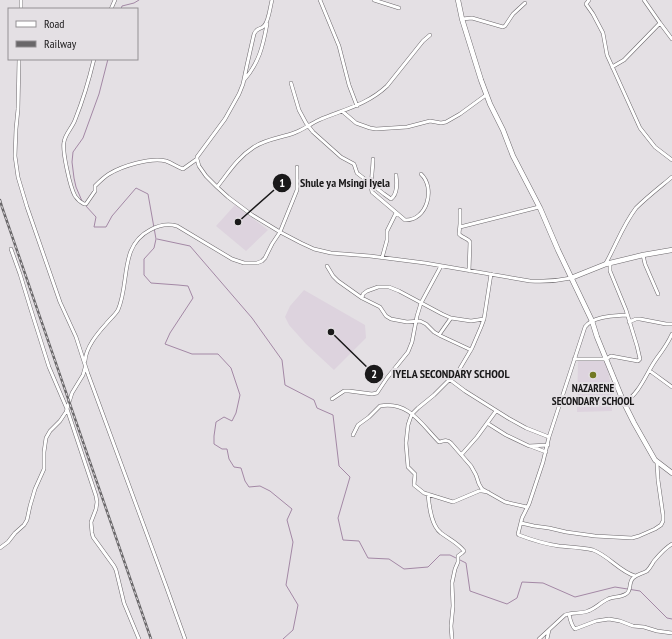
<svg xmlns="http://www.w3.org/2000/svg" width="672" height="639" viewBox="0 0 672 639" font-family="'PT Sans Narrow',sans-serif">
	<rect width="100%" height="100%" fill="#e4e0e4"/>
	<!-- built -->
	<path fill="#ddd3de" d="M235,205l33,25 -22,21 -30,-25z
		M304,290l61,35 1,13 -32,32 -28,-26 -17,-19 -4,-8 5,-11z
		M578,360l28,1 6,29v21l-35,1z"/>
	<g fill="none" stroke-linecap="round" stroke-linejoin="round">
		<!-- stream -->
		<path stroke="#a388a5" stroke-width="1" d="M121,9l1,-3 12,-3 5,-3
			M82,201l-6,-14 -2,-9 -2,-16 1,-10 10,-14 16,-44 9,-35
			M85,205l11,12 -2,10h12l6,-11 24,-28 12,6 8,45 -2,9 -10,11v16l7,8 27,2 10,1 5,12 -23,35 -5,11 27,10h26l13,14 9,27 -4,18 -4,8 -8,-4 -8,5 -2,14v8l8,5h5l2,10 5,8 7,1 4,13 4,6 11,-1 10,5 22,18 -5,11 6,22 -7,43 12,20 -5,25 -10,9
			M157,239l33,7 62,72 30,42 3,25 29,15 3,8 16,7 6,51 11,11 -12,41 5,22 16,1 9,17 21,1 15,10 24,-2 12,-12h10l16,8 4,28 37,13 10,-6 5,-16 21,1 32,14 40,-10 25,4 27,27 5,1"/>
		<!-- street casing -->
		<g stroke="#6d696d" stroke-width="4">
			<path id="street" d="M272,0c-2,7 -3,21 -8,26 -4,4 -7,1 -10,8l-7,31 -4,19 -4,10 -14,25 -28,38v2l2,7 7,10 11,11 11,10 24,18 28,17 21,11 13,6 17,4 39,3 55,7 105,18c14,1 27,0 41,-3
				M320,0l19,46 10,39 8,21
				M374,0l25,8
				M589,0l-3,4 7,10 10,19 4,22 33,73 15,19 17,13
				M644,0l16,23 12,16
				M21,9v-9
				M111,9l4,-9
				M462,19l10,-1 31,9 2,-1 8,-12 12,-11
				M19,59l-1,50 -2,20 -1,27 3,21 9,30 33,95 16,35 12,37 78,212 19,53
				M94,59c-5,21 -11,41 -19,61 -3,8 -10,14 -11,22 -2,9 6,45 11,54 2,3 5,6 9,8h2l9,-13v-5c4,-4 9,-9 14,-12 13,-8 42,-17 57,-13 6,2 11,6 17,8l14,-10
				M612,67l12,-7 36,-37
				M244,80c15,-17 19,-34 23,-56
				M291,83l8,27 7,13 7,9 28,25 13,7 3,9 27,21 7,5c7,-5 6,-16 5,-24
				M342,111l14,12 14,5 6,1 31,-2 23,-6 11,2 5,-1 14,-8 26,-19
				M373,159c0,9 -3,27 -1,33l33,28c22,1 31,-32 16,-46
				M217,187c12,-15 20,-29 37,-40 12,-8 26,-9 40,-14 9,-3 16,-9 25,-13 23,-10 48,-15 68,-34l36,-45 7,-6
				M460,210v14l-1,10c3,4 9,4 11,8l-1,29
				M460,227l79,-20
				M11,249l9,25 11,36 18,57 18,42 29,87 1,6 -1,7 -5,13 1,11 1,4 21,29 2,4 8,33 15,36
				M643,255l2,9 13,30
				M382,258l5,-18v-9l9,-18
				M606,263c10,-18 17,-38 30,-55 11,-11 24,-21 36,-31
				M327,266l6,10 5,5 24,17 18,9 6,9 5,3 16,3 13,-1 6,3 8,8 7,4 30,14
				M362,298l1,-4 4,-3 11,-4h11l10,4 43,23 9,4 20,3 13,-2
				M627,315c-13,1 -34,1 -42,12l-36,110 -6,25 -14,42 -7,14 -4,16 1,1c13,5 26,9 40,11 11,1 23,1 34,4 16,6 26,21 42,26
				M629,322l7,-3h4l26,5h6
				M439,335l7,-10 5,-7
				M574,359h32l5,-3 27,5 2,-2 -3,-13 -11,-36 -16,-39v-7
				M85,361c1,-14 12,-27 21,-37 4,-5 9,-9 12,-14 12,-27 1,-64 32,-80 9,-5 17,-7 27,-4l55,33 12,4h13l5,-2 3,-3 7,-14 8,-12 13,-32 4,-10v-23
				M650,371l22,16
				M449,379l16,12 43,27 18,10 23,9
				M332,399l12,-8h5l23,3 5,-1 10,-15 21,-26 4,-10 5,-26 4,-13 20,-37
				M624,403c17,-11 22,-30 33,-45 6,-8 11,-15 15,-24
				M487,423l19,12 23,11 19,-1
				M353,435l5,-10 11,-8 11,-11c29,-5 41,18 59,36 5,-1 8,-3 12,1l20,23 5,9 3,9 3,5 23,13 22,5
				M530,446l16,6
				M462,454l15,-17 19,-26
				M488,492l-6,-1h-3l-26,11 -29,-9 -10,-8 1,-11 -7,-7 -2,-24 2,-18 2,-6 2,-5 6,-6 16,-13 25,-25 13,-22 9,-21 3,-8 7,-45
				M428,494c1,11 3,32 13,39 8,6 17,10 23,18l-2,2 -4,3v6l-3,7 -3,14 1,23 -2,20 1,13
				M521,523l13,3 15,2 17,4 29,4 37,2 7,-2 16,-7 6,-4 2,-4v-6l-5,-35 -1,-17
				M0,548l8,-6 7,-9 9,-8 3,-5 3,-14 5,-17 9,-20v-17l2,-14 4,-7 10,-10 6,-9 6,-19 11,-18 2,-7
				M569,614c1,5 2,11 6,15l21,-8 13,-2 11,2 13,5 11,1 13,4 15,2
				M539,639l26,-24c8,-3 16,-1 23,-4 7,-2 13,-9 20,-12 5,-3 12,-1 18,-5 6,-3 2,-11 7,-16 4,-4 9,-4 14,-7 3,-3 5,-7 7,-10 5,-6 11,-13 18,-17
				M547,639l2,-9"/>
		</g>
		<!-- secondary casing -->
		<g stroke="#6d696d" stroke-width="5.5">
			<path id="secondary" d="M458,0l4,19 19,61 9,24 13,26 10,26 27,52 18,42 34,71 5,16 27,66 10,20 21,37 17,13
				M571,278l35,-14 37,-9 29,-5"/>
		</g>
		<!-- street -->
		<use href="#street" stroke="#fff" stroke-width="3"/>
		<!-- secondary -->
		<use href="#secondary" stroke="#fff" stroke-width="4.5"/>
		<!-- rail casing -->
		<g stroke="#696769" stroke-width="2.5">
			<path id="rail" d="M0,200l2,7 149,432"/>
		</g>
		<!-- rail -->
		<use href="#rail" stroke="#e4e0e4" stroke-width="1" stroke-dasharray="3" stroke-linecap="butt"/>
	</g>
	<!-- markers -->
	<circle fill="#727923" stroke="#e4e0e4" stroke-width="1.5" cx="593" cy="375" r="4"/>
	<g text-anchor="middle" stroke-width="4" stroke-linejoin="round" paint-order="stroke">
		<!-- poi labels -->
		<g font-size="11" font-weight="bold" fill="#1a191a" stroke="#e4e0e4">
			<text x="593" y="392">NAZARENE<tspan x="593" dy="13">SECONDARY SCHOOL</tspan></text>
		</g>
	</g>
	<!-- callouts -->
	<path fill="none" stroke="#1a191a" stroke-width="1.5" d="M238 222L282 183M331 332L374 374"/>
	<g fill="#1a191a" stroke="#e4e0e4" stroke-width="1.5">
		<circle cx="238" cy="222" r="4"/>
		<circle cx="331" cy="332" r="4"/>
		<circle cx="282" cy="183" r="10"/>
		<circle cx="374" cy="374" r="10"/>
	</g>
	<g font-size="12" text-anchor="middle" font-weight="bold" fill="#fff">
		<text x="282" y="187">1</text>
		<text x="374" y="378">2</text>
	</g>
	<g font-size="12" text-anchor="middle" font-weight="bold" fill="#1a191a" stroke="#e4e0e4" stroke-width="4" stroke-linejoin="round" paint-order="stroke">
		<text x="345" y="187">Shule ya Msingi Iyela</text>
		<text x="451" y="378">IYELA SECONDARY SCHOOL</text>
	</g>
	<!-- legend -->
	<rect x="8" y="8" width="130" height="52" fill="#e4e0e4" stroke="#939093"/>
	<rect x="16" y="21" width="20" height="6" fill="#ffffff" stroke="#939093"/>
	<text x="44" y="28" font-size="12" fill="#1a191a">Road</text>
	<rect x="16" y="41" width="20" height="6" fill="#696769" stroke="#939093"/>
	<text x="44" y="48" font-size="12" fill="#1a191a">Railway</text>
</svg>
